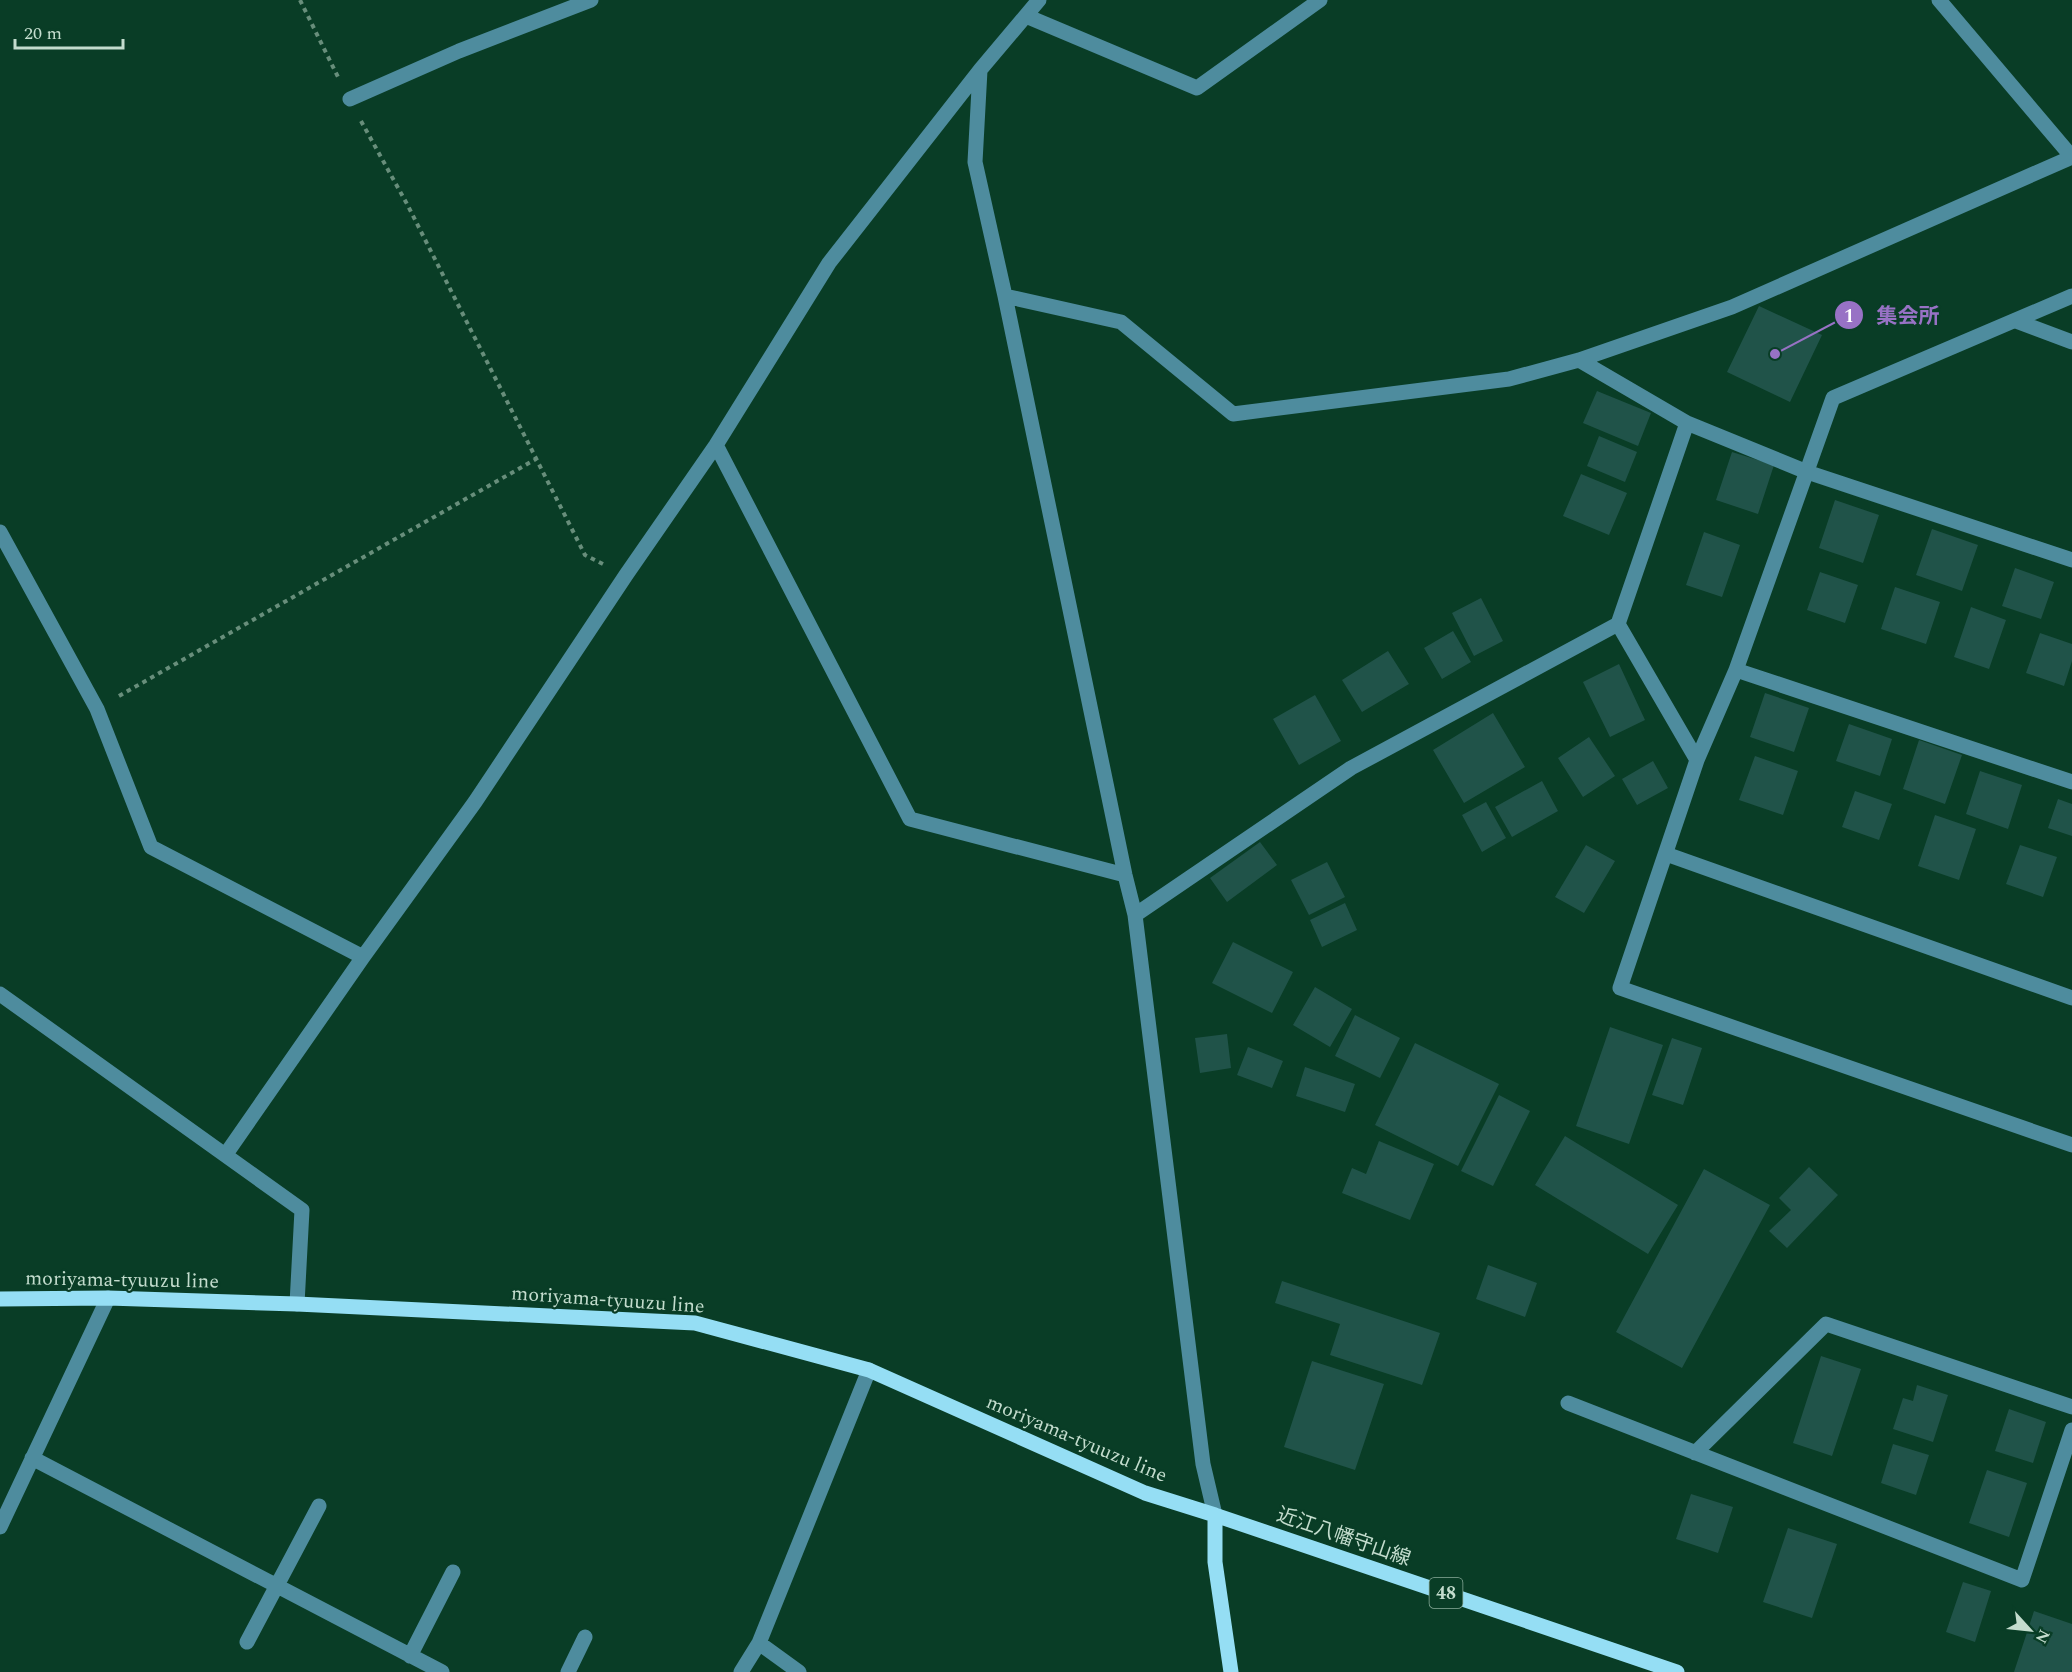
<svg xmlns="http://www.w3.org/2000/svg" width="2072" height="1672" viewBox="0 0 2072 1672" font-family="Spectral,'Noto Sans JP',serif">
	<rect width="100%" height="100%" fill="#093d26"/>
	<!-- building -->
	<path fill="#205349" d="M1759,306l63,29 -32,67 -63,-30z
		M1597,391l54,22 -13,33 -55,-23z
		M1599,436l38,16 -12,30 -38,-16z
		M1732,452l42,13 -16,49 -42,-14z
		M1581,474l46,19 -18,42 -46,-19z
		M1835,500l44,15 -16,48 -44,-15z
		M1932,529l46,16 -16,46 -46,-16z
		M1704,532l36,13 -18,52 -36,-12z
		M2015,568l39,14 -13,37 -39,-13z
		M1820,572l38,13 -13,38 -38,-13z
		M1895,587l45,15 -14,42 -45,-15z
		M1481,598l22,43 -29,15 -22,-43z
		M1971,607l35,13 -17,49 -35,-12z
		M1453,631l18,31 -29,17 -18,-31z
		M2040,633l32,11v17l-8,25 -38,-13z
		M1388,651l21,33 -47,28 -20,-32z
		M1619,664l26,56 -35,17 -27,-55z
		M1765,693l44,15 -15,44 -44,-15z
		M1315,695l26,46 -42,24 -26,-46z
		M1493,713l32,54 -61,36 -31,-53z
		M1849,724l43,15 -12,37 -44,-15z
		M1589,737l26,39 -32,21 -25,-39z
		M1919,740l43,15 -17,49 -42,-15z
		M1755,756l43,15 -15,44 -44,-15z
		M1653,761l15,27 -31,17 -15,-26z
		M1980,771l42,14 -14,44 -42,-15z
		M1542,781l16,30 -46,26 -17,-30z
		M1855,791l37,13 -13,36 -37,-13z
		M2058,799l14,5v32l-24,-8z
		M1486,802l20,36 -24,14 -20,-37z
		M1935,815l41,14 -17,51 -41,-14z
		M1260,842l17,23 -50,37 -17,-24z
		M1586,845l29,16 -31,52 -29,-16z
		M2020,845l37,12 -14,40 -37,-13z
		M1327,862l18,35 -36,18 -18,-35z
		M1345,903l12,27 -35,17 -12,-27z
		M1233,942l60,30 -21,41 -60,-30z
		M1315,987l37,22 -22,38 -37,-22z
		M1355,1015l45,23 -20,40 -45,-22z
		M1610,1027l53,18 -34,99 -53,-18z
		M1227,1034l4,34 -31,5 -5,-35z
		M1672,1038l30,10 -19,57 -31,-10z
		M1415,1043l84,41 -41,82 -83,-41z
		M1248,1047l35,14 -11,27 -35,-13z
		M1305,1067l50,17 -10,28 -49,-16z
		M1499,1095l31,16 -37,75 -32,-15z
		M1565,1136l113,69 -30,49 -113,-69z
		M1379,1141l55,23 -24,56 -68,-27 10,-25 14,6z
		M1809,1167l29,28 -51,53 -18,-17 22,-21 -12,-12z
		M1704,1169l66,36 -88,163 -66,-36z
		M1488,1265l49,18 -12,34 -49,-18z
		M1282,1281l158,52 -18,52 -92,-30 10,-31 -65,-21z
		M1821,1356l40,13 -29,87 -39,-13z
		M1312,1361l72,23 -29,86 -71,-23z
		M1917,1385l31,10 -15,47 -40,-13 10,-31 10,3z
		M2009,1409l37,13 -13,41 -38,-12z
		M1893,1444l36,11 -13,40 -35,-12z
		M1987,1470l40,13 -18,54 -40,-14z
		M1691,1494l42,13 -15,46 -42,-14z
		M1788,1528l49,16 -25,74 -49,-16z
		M1963,1582l28,9 -16,51 -29,-10z
		M2034,1611l38,13v48h-58z"/>
	<g fill="none" stroke-linecap="round" stroke-linejoin="round">
		<!-- path -->
		<path stroke="#688e7b" stroke-width="4" stroke-dasharray="4.5 4.5" stroke-linecap="butt" d="M300,0l38,77
			M361,121l46,83 178,351 18,9
			M119,696l417,-237"/>
		<!-- minor -->
		<path stroke="#4e8c9e" stroke-width="15" d="M1939,0l133,157
			M1026,16l171,72 123,-88
			M980,70l-5,92 30,134 120,579 10,40 68,549 12,51
			M350,99l109,-48 132,-51
			M1005,296l116,26 112,92 276,-35 70,-19 153,-53 340,-150
			M2016,321l56,21
			M1579,360l108,63 120,49 265,88
			M716,445l194,374 215,56
			M0,532l97,177 54,138 212,110
			M1618,624l79,136 -77,228 452,157
			M1736,670l336,112
			M1697,760l39,-90 97,-272 239,-102
			M1666,854l406,144
			M1135,915l216,-147 267,-144 69,-201
			M0,994l302,216 -5,94
			M226,1154l137,-197 112,-155 151,-227 90,-130 113,-182 151,-193 59,-70
			M1568,1403l454,177 50,-150
			M1695,1453l131,-129 246,83
			M32,1458l410,214
			M0,1527l108,-229
			M247,1642l72,-136
			M759,1643l40,29
			M410,1656l43,-84
			M568,1672l17,-35
			M741,1672l18,-29 110,-273"/>
		<!-- major -->
		<path stroke="#95def4" stroke-width="15" d="M0,1299l108,-1 189,6 398,19 174,47 276,123 70,22 462,157
			M1215,1515v47l16,110"/>
	</g>
	<g text-anchor="middle" stroke-width="4.5" stroke-linejoin="round" paint-order="stroke">
		<!-- shield labels -->
		<rect fill="#093d26" stroke="#8bac9b" stroke-width="1.5" x="1429.5" y="1578" width="33" height="30" rx="4.5"/>
		<g font-size="18" font-weight="bold" fill="#c3dccd">
			<text x="1446" y="1599">48</text>
		</g>
		<!-- street labels -->
		<g font-size="20" fill="#c3dccd" stroke="#093d26">
			<text transform="translate(122 1279) rotate(1)" y="7">moriyama-tyuuzu line</text>
			<text transform="translate(608 1299) rotate(4)" y="7">moriyama-tyuuzu line</text>
			<text transform="translate(1077 1438) rotate(23)" y="7">moriyama-tyuuzu line</text>
			<text transform="translate(1344 1536) rotate(19)" y="7">近江八幡守山線</text>
		</g>
	</g>
	<!-- callouts -->
	<path fill="none" stroke="#9872c5" stroke-width="2" d="M1775 354L1849 315"/>
	<g fill="#9872c5" stroke="#093d26" stroke-width="2">
		<circle cx="1775" cy="354" r="6"/>
		<circle cx="1849" cy="315" r="15"/>
	</g>
	<g font-size="18" text-anchor="middle" font-weight="bold" fill="#fff">
		<text x="1849" y="322">1</text>
	</g>
	<g font-size="21" text-anchor="middle" font-weight="bold" fill="#9872c5" stroke="#093d26" stroke-width="4.5" stroke-linejoin="round" paint-order="stroke">
		<text x="1908" y="323">集会所</text>
	</g>
	<!-- north arrow -->
	<g transform="translate(2030 1630) rotate(117)" stroke="#093d26" stroke-width="4.5" paint-order="stroke">
	<path d="M0-4.5L10 22L0 15L-10 22Z" fill="#c3dccd"/>
	<text y="-9" font-size="16" font-weight="bold" text-anchor="middle" fill="#c3dccd">N</text>
	</g>
	<!-- scale -->
	<path d="M15 39v9h108v-9" fill="none" stroke="#c3dccd" stroke-width="3"/>
	<text x="24" y="39" font-size="18" fill="#c3dccd" stroke="#093d26" stroke-width="4.5" paint-order="stroke">20 m</text>
</svg>
